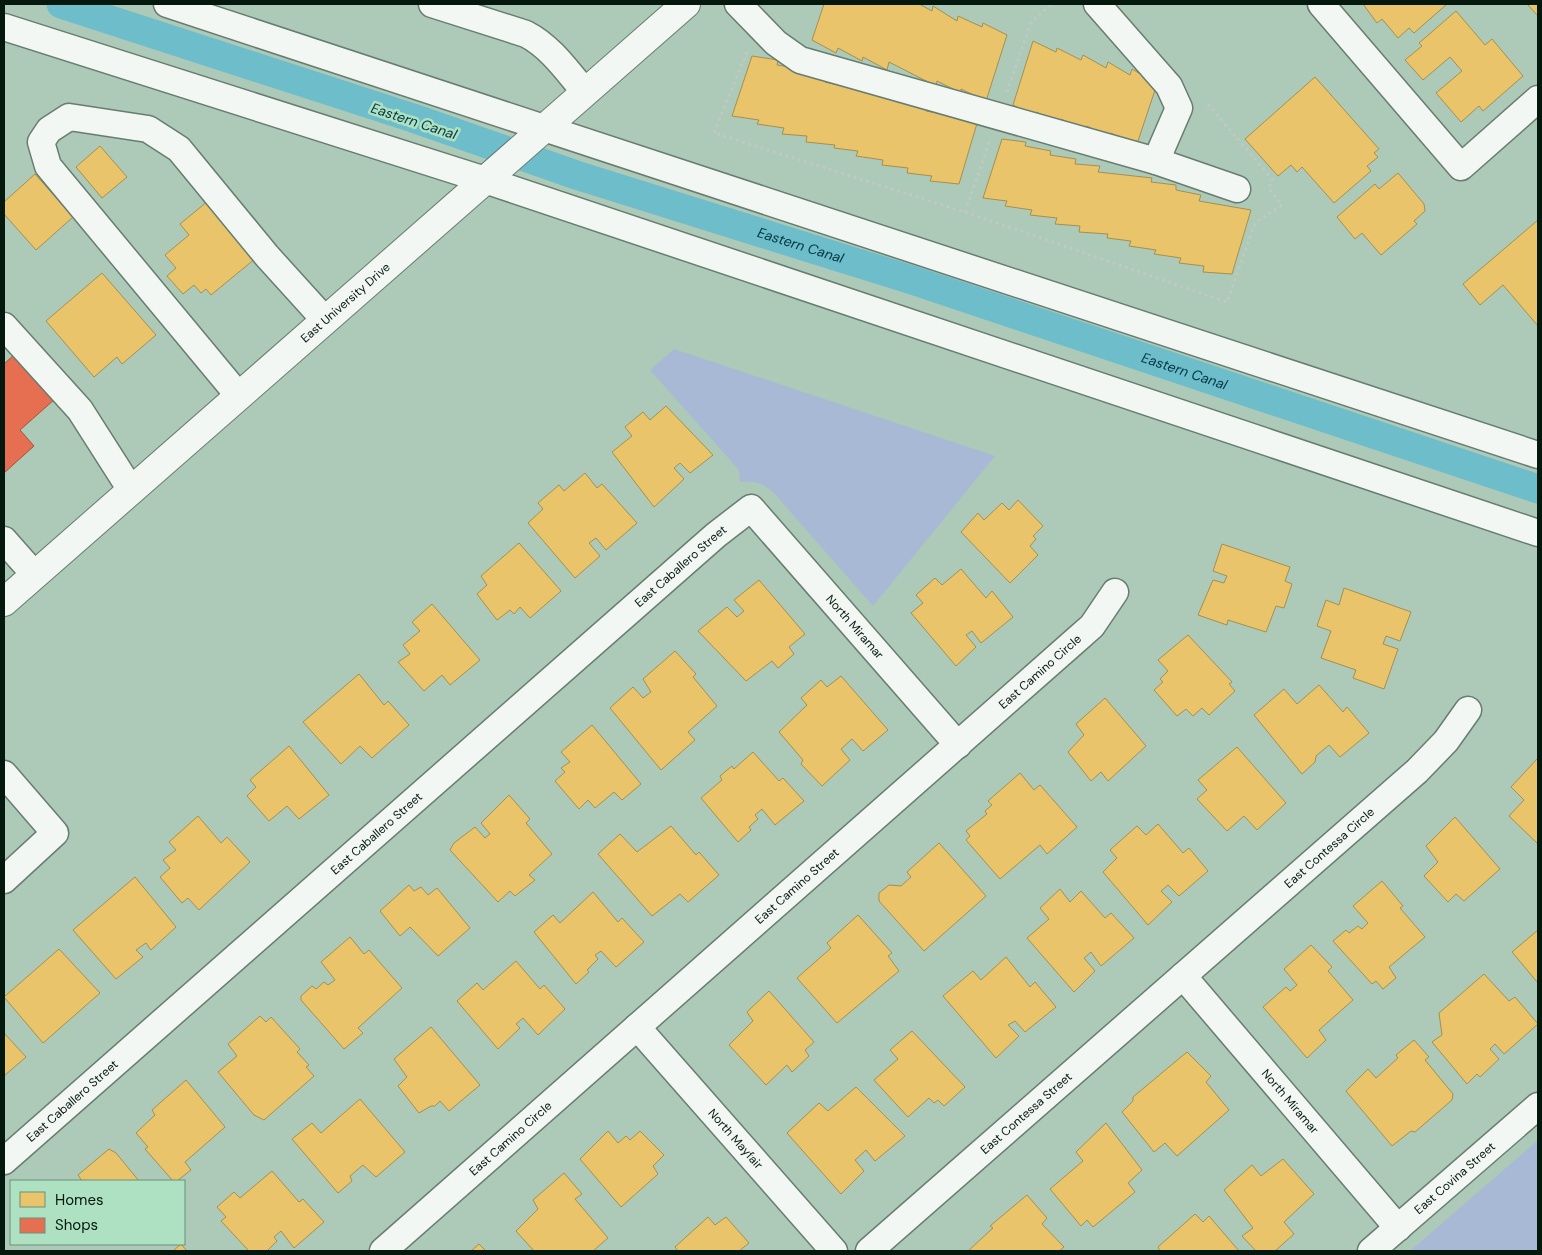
<svg xmlns="http://www.w3.org/2000/svg" width="1542" height="1255" viewBox="0 0 1542 1255" font-family="'DM Sans',sans-serif">
	<rect width="100%" height="100%" fill="#adc9b8"/>
	<!-- green -->
	<path fill="#a8b9d5" d="M674,349l321,107 -122,150 -100,-114c-10,-9 -19,-12 -33,-10l-1,-12 -89,-100z
		M1538,1140v111h-128z"/>
	<!-- homes -->
	<path fill="#e9c46a" stroke="#a5904e" d="M824,4h95l13,7 1,-5 24,15 1,-5 24,11 1,-4 24,12 -21,66 -25,-12v4l-24,-12 -1,5 -47,-24 -2,8 -24,-13 -1,4 -24,-13 -2,5 -24,-13z
		M1363,4h84l-33,29 -5,-5 -11,10 -16,-19 -5,4z
		M1527,4h11v12z
		M1456,11l29,34 7,-6 31,37 -40,35 -4,-5 -18,16 -25,-29 26,-22 -12,-14 -27,23 -18,-20 17,-14 -3,-3z
		M1033,41l23,11 1,-4 24,12 2,-5 23,13 2,-6 22,13 2,-6 25,15 -21,63 -25,-14 -2,5 -22,-12 -2,5 -24,-12 -1,4 -24,-11 -1,4 -22,-11z
		M752,56l26,4 -1,5 26,4 24,7 -2,6 103,23 -2,6 52,9 -19,64 -29,-3 2,-5 -25,-3 1,-5 -26,-3 1,-5 -27,-4 2,-5 -24,-3 1,-3 -29,-3 1,-6 -25,-2 2,-6 -27,-4 2,-4 -27,-4z
		M1315,77l64,72 -5,4 4,4 -11,9 4,5 -37,32 -32,-36 -5,5 -6,-7 -13,11 -33,-37z
		M1002,139l24,3 -1,4 26,5 -1,4 26,4 -1,5 25,2 -2,6 54,6 -1,4 25,3v5l25,5 -2,6 52,9 -19,64 -29,-2 1,-6 -25,-3 2,-5 -27,-4 2,-4 -27,-4 2,-5 -24,-3 1,-4 -29,-2 1,-6 -25,-2 2,-6 -27,-3 2,-5 -27,-4 2,-5 -24,-3z
		M100,146l27,31 -25,21 -26,-31z
		M1398,173l26,31 1,7 -11,10 3,3 -36,31 -19,-22 -7,6 -18,-22 38,-33 4,5z
		M35,174l38,43 -37,33 -32,-36v-12z
		M208,201l48,57 -45,37 -5,-6 -5,4 -7,-8 -11,9 -16,-18 9,-8 -11,-13 24,-20 -9,-11z
		M1538,220v106l-35,-41 -23,20 -17,-21z
		M102,273l54,62 -34,29 -5,-7 -23,20 -48,-56z
		M666,406l47,49 -23,18 -10,-10 -6,5 10,11 -30,28 -42,-55 20,-16 -7,-9 18,-15 7,8z
		M585,473l12,15 5,-4 35,39 -31,27 -10,-12 -7,5 11,13 -25,22 -47,-55 15,-14 -5,-6 21,-18 5,6z
		M1018,500l25,26 -10,10 3,3 -6,7 8,9 -28,28 -49,-51 17,-19 6,7 18,-17 7,7z
		M519,543l42,48 -31,27 -10,-11 -6,7 -4,-4 -13,10 -20,-26 10,-9 -6,-9z
		M1222,544l68,23 -5,14 7,3 -8,24 -8,-2 -10,26 -38,-12 -1,5 -29,-10 15,-35 11,3 3,-7 -14,-5z
		M961,569l25,29 6,-7 21,26 -32,26 -9,-12 -6,4 10,12 -20,19 -45,-53 12,-10 -7,-8 19,-17 7,7z
		M759,580l46,54 -16,13 5,7 -16,14 -6,-7 -26,20 -48,-50 29,-24 10,10 7,-6 -10,-11z
		M1344,588l67,24 -11,29 -14,-5 -3,8 15,5 -14,40 -31,-11 3,-8 -35,-12 10,-27 -14,-5 9,-26 13,5z
		M432,604l48,56 -30,25 -8,-10 -18,16 -26,-29 12,-8 -7,-9 17,-14 -8,-9z
		M1188,635l44,47 -3,2 6,7 -26,24 -7,-7 -9,8 -7,-7 -9,7 -23,-26 9,-8 -3,-3 8,-8 -10,-11z
		M675,651l21,23 -3,3 24,29 -29,26 7,8 -34,30 -51,-62 23,-21 10,11 8,-6 -8,-13z
		M359,674l25,31 4,-4 21,24 -37,33 -12,-12 -19,18 -38,-42z
		M841,676l47,54 -25,21 -11,-12 -11,10 9,11 -28,26 -21,-22 2,-4 -24,-28 28,-27 -6,-7 20,-18 6,7z
		M1319,685l24,27 4,-5 22,26 -29,24 -11,-12 -13,11 -1,6 -13,12 -48,-59 30,-26 13,15z
		M1105,698l41,48 -38,35 -7,-9 -10,9 -23,-29 16,-17 -8,-11z
		M592,725l49,59 -19,16 -8,-8 -19,16 -7,-8 -9,9 -24,-28 10,-9 -4,-4 9,-6 -9,-10z
		M289,746l40,49 -30,24 -12,-13 -18,15 -22,-25 9,-9 -6,-7z
		M1237,747l49,56 -29,27 -13,-14 -17,15 -30,-32 10,-9 -9,-10z
		M753,752l26,29 4,-3 21,23 -29,24 -13,-16 -7,6 3,4 -9,8 2,3 -13,12 -37,-44 21,-18 -2,-4 12,-10 2,3z
		M1538,758v86l-29,-28 15,-16 -13,-13z
		M1020,773l14,17 6,-5 37,42 -30,27 -7,-9 -40,34 -34,-39 4,-4 -4,-5 21,-17 -2,-3 7,-6 -4,-4z
		M509,795l21,24 -4,4 26,31 -23,21 6,5 -20,16 -5,-5 -12,11 -48,-52 4,-7 21,-16 10,11 5,-4 -9,-11z
		M198,816l23,27 6,-6 23,25 -51,48 -11,-12 -6,5 -22,-26 10,-9 -7,-8 13,-10 -7,-8z
		M1455,817l45,52 -36,32 -8,-7 -8,8 -24,-26 14,-14 -12,-16z
		M1158,824l25,29 6,-5 19,23 -29,25 -11,-11 -7,6 11,11 -24,23 -45,-53 14,-14 -7,-8 27,-24 9,9z
		M671,826l25,29 3,-3 20,23 -31,27 -8,-8 -28,22 -54,-62 22,-20 17,18z
		M939,843l47,53 -62,55 -45,-50v-8l10,-8 12,1 10,-9 -4,-5z
		M135,877l41,50 -25,23 -5,-7 -10,7 7,7 -27,22 -43,-49z
		M1382,881l21,25 -3,2 25,29 -36,30 7,11 -13,11 -7,-8 -4,3 -39,-43 13,-11 3,3 9,-7 4,3 6,-6 -15,-17z
		M409,885l5,6 7,-4 7,8 9,-7 33,40 -32,28 -28,-29 -10,9 -20,-25z
		M1060,889l10,13 11,-11 24,27 6,-5 23,25 -33,28 -10,-14 -7,6 11,13 -21,21 -47,-54 22,-19 -9,-11z
		M593,892l25,30 4,-4 22,24 -28,25 -15,-16 -6,4 3,4 -11,11 2,2 -13,12 -42,-52 19,-17 7,8z
		M858,915l34,38 -4,3 11,15 -62,52 -40,-45 34,-30 -4,-5z
		M1538,930v53l-26,-31z
		M350,937l14,17 5,-4 33,38 -44,40 5,5 -19,16 -43,-49v-4l11,-10 4,3 8,-7 4,3 7,-5 -14,-18z
		M1311,945l21,22 -4,4 25,29 -34,30 7,10 -19,18 -44,-51 23,-20 4,4 7,-6 -13,-16z
		M59,949l41,44 -57,50 -39,-46z
		M1006,957l24,30 5,-5 21,25 -31,25 -10,-11 -7,4 11,11 -23,22 -53,-62 30,-25 8,9z
		M516,961l24,28 4,-4 21,24 -27,26 -15,-17 -7,6 4,4 -22,21 -41,-48 20,-18 6,7z
		M1484,974l25,27 6,-4 23,27 -34,30 -9,-10 -5,5 9,10 -19,18 -3,-3 -10,10 -35,-42 10,-7 -3,-22z
		M769,991l45,51 -9,8 4,6 -17,16 -5,-7 -21,20 -37,-40 24,-24 -6,-9z
		M260,1016l6,6 5,-5 29,32 -3,3 12,13 -3,2 8,9 -50,44 -10,-5 -36,-43 19,-16 -9,-12z
		M431,1027l49,58 -31,26 -9,-10 -5,5h-4l-12,7 -21,-27 9,-9 -13,-18z
		M912,1031l53,56 -21,19 -6,-6 -4,3 -5,-5 -21,19 -34,-37 24,-21 -8,-9z
		M4,1033l22,24 -22,19z
		M1414,1040l15,17 -4,3 28,34 -1,6 -37,32 -4,-1 -19,15 -46,-55 22,-22 8,9 22,-20 -2,-3z
		M1187,1052l24,24 -5,6 23,28 -52,46 -12,-13 -11,9 -32,-40 11,-11v-4z
		M186,1080l39,47 -40,35 6,8 -14,11h-4l-28,-32 3,-2 -12,-14 19,-18 -3,-5z
		M856,1087l49,49 -30,25 -9,-11 -11,10 9,11 -23,23 -54,-61 32,-30 9,8z
		M360,1099l45,53 -29,25 -13,-12 -13,11 2,5 -14,12 -46,-54 20,-16 9,10z
		M1106,1123l36,47 -14,13 7,9 -42,35 -6,-7 -6,6 -31,-37 33,-28 -7,-9z
		M608,1131l10,12 8,-7 4,4 10,-9 24,24 -11,11 5,8 -37,33 -41,-48z
		M109,1149l7,4 23,28h-57l-4,-6z
		M1283,1159l31,35 -30,28 10,12 -19,17h-19l-14,-15 11,-8 -29,-38 28,-25 9,11z
		M272,1171l27,31 4,-3 21,23 -30,26 -13,-17 -7,6 3,4 -9,9 1,1h-20l-28,-30 5,-4 -9,-10 17,-15 6,6z
		M564,1173l18,21 -7,5 33,39 -15,13h-59l-18,-20 22,-22 -5,-9z
		M1027,1195l20,23 -5,6 22,23 -5,4h-91l25,-23 -3,-2z
		M1195,1214l8,8 6,-6 30,35h-79l-2,-4z
		M708,1217l7,8 11,-8 23,26 -10,8h-61l-3,-4z
		M181,1244l6,7h-14z
		M479,1244l7,7h-15z"/>
	<!-- shops -->
	<path fill="#e76f51" stroke="#a3553d" d="M15,354l40,45 -35,31 14,16 -30,27v-109z"/>
	<g fill="none" stroke-linecap="round" stroke-linejoin="round">
		<!-- canal -->
		<path stroke="#6dbdcb" stroke-width="29" id="s1" d="M61,4l352,114 163,57 336,105 626,209"/>
		<!-- minor casing -->
		<g stroke="#677d70" stroke-width="29">
			<g id="minor">
				<path d="M167,4l1371,451"/>
				<path d="M432,4l94,30c25,13 41,37 59,58"/>
				<path d="M738,4l38,39 24,17 356,101 81,28"/>
				<path d="M1097,4l72,82 10,22 -23,53"/>
				<path d="M1321,4l140,163 77,-68"/>
				<path d="M4,27l481,153 1053,353"/>
				<path d="M4,326l76,84 51,80"/>
				<path d="M239,396l-191,-230 -7,-24 8,-12 20,-13 79,12 31,20 88,107 58,64"/>
				<path d="M4,540l31,35"/>
				<path d="M4,774l51,59 -51,47"/>
				<path id="s2" d="M1183,976l215,252"/>
				<path id="s3" d="M637,1027l197,224"/>
				<path id="s4" d="M4,1161l712,-626 35,-27 207,237"/>
				<path id="s5" d="M383,1251l692,-610 17,-15 23,-34"/>
				<path id="s6" d="M869,1251l548,-480 29,-30 22,-31"/>
				<path id="s7" d="M1371,1251l167,-145"/>
			</g>
		</g>
		<!-- major casing -->
		<g stroke="#677d70" stroke-width="30">
			<g id="major">
				<path id="s8" d="M4,602l682,-598"/>
			</g>
		</g>
		<!-- path -->
		<path stroke="#c1c9c4" stroke-width="3" stroke-dasharray="2.5 4" stroke-linecap="butt" d="M747,52l-33,81 251,79 262,90 28,-79 27,-18 -13,-16 3,-10 -64,-75 -4,1
			M1007,92l24,-70 21,-18
			M965,212l25,-72"/>
		<!-- minor -->
		<use href="#minor" stroke="#f3f7f4" stroke-width="26"/>
		<!-- major -->
		<use href="#major" stroke="#f3f7f4" stroke-width="28"/>
	</g>
	<g text-anchor="middle" stroke-width="5" stroke-linejoin="round" paint-order="stroke">
		<!-- street labels -->
		<g font-size="12" fill="#05180e" stroke="#aee1c2">
			<text dy="4" stroke="none"><textPath href="#s8" startOffset="454">East University Drive</textPath></text>
			<text dy="4" stroke="none"><textPath href="#s4" startOffset="901">East Caballero Street</textPath></text>
			<text dy="4" stroke="none"><textPath href="#s4" startOffset="1150">North Miramar</textPath></text>
			<text dy="4" stroke="none"><textPath href="#s5" startOffset="876">East Camino Circle</textPath></text>
			<text dy="4" stroke="none"><textPath href="#s4" startOffset="496">East Caballero Street</textPath></text>
			<text dy="4" stroke="none"><textPath href="#s6" startOffset="612">East Contessa Circle</textPath></text>
			<text dy="4" stroke="none"><textPath href="#s5" startOffset="552">East Camino Street</textPath></text>
			<text dy="4" stroke="none"><textPath href="#s4" startOffset="91">East Caballero Street</textPath></text>
			<text dy="4" stroke="none"><textPath href="#s2" startOffset="165">North Miramar</textPath></text>
			<text dy="4" stroke="none"><textPath href="#s6" startOffset="209">East Contessa Street</textPath></text>
			<text dy="4" stroke="none"><textPath href="#s5" startOffset="170">East Camino Circle</textPath></text>
			<text dy="4" stroke="none"><textPath href="#s3" startOffset="149">North Mayfair</textPath></text>
			<text dy="4" stroke="none"><textPath href="#s7" startOffset="111">East Covina Street</textPath></text>
		</g>
		<!-- water labels -->
		<g font-size="14" font-style="italic" fill="#033540" stroke="#aee1c2">
			<text transform="translate(414 121) rotate(18)" y="5">Eastern Canal</text>
			<text dy="5" stroke="none"><textPath href="#s1" startOffset="778">Eastern Canal</textPath></text>
			<text dy="5" stroke="none"><textPath href="#s1" startOffset="1182">Eastern Canal</textPath></text>
		</g>
	</g>
	<!-- border -->
	<rect width="1542" height="1255" fill="none" stroke="#05180e" stroke-width="10"/>
	<!-- legend -->
	<rect x="10" y="1180" width="175" height="65" fill="#aee1c2" stroke="#6a917a"/>
	<rect x="20" y="1192" width="25" height="15" fill="#e9c46a" stroke="#6a917a"/>
	<text x="55" y="1205" font-size="15" fill="#05180e">Homes</text>
	<rect x="20" y="1218" width="25" height="15" fill="#e76f51" stroke="#6a917a"/>
	<text x="55" y="1230" font-size="15" fill="#05180e">Shops</text>
</svg>
